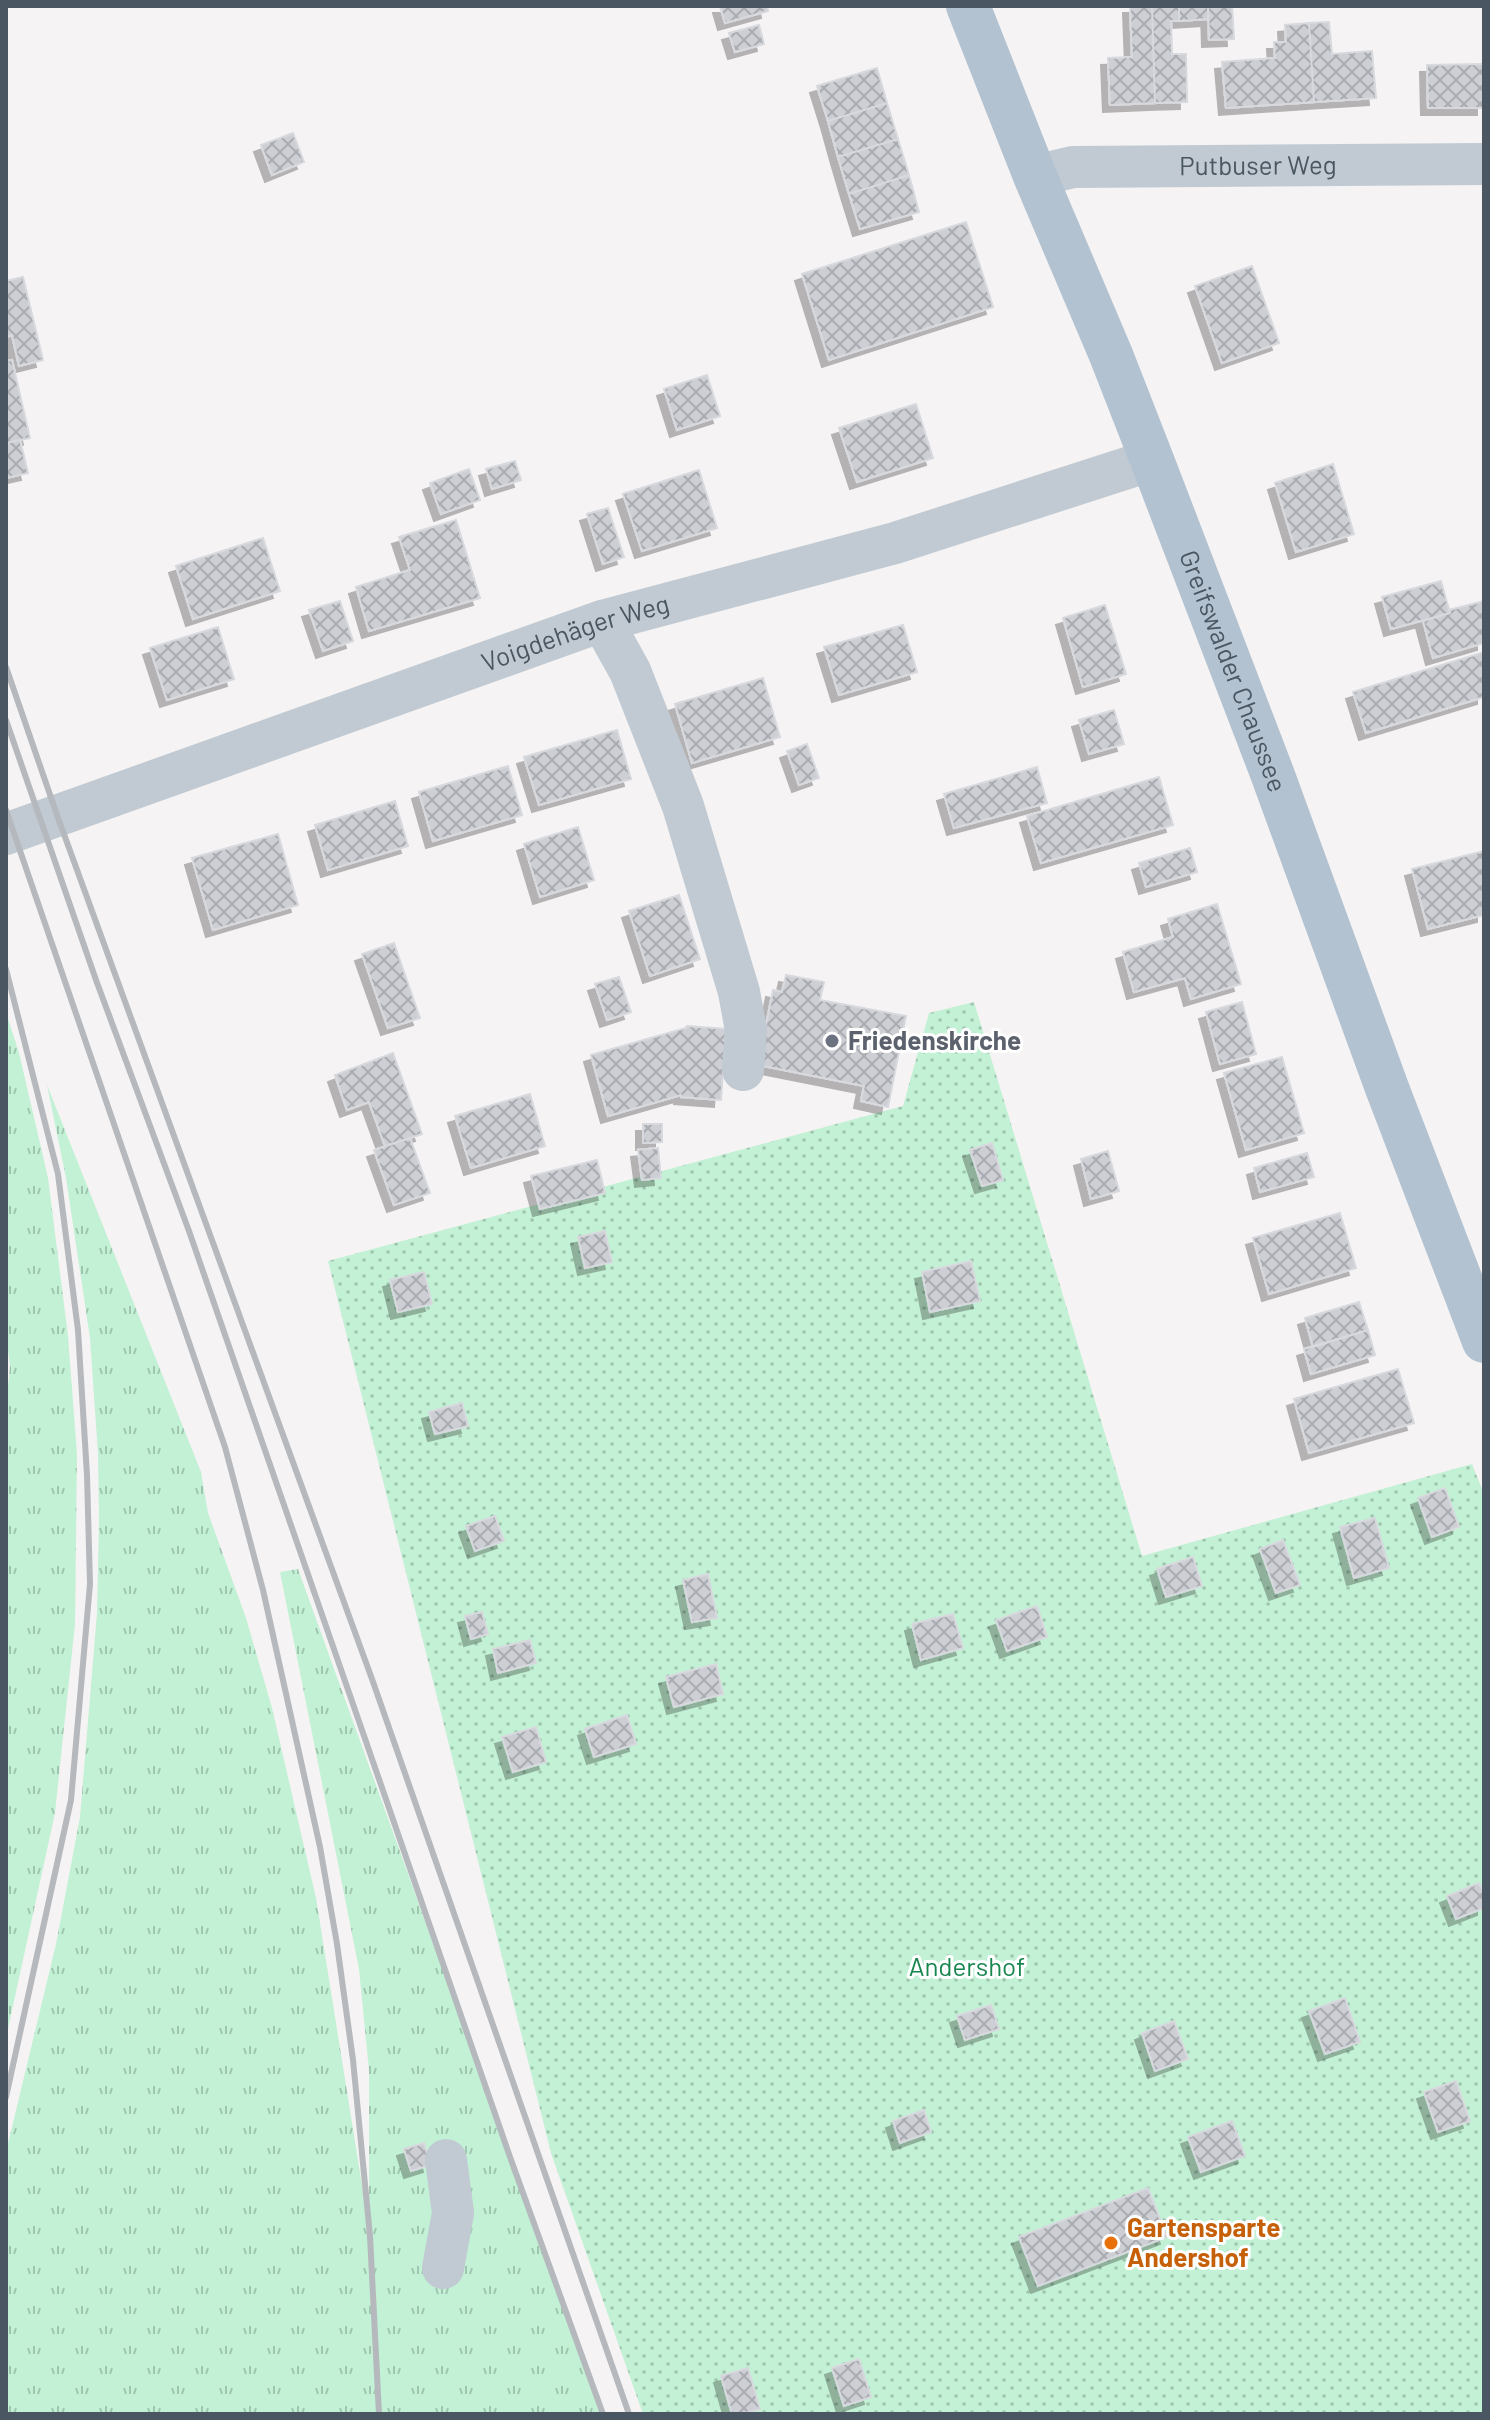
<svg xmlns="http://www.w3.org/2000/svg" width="1490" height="2420" viewBox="0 0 1490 2420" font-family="Barlow,sans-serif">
	<defs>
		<pattern id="grass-tufts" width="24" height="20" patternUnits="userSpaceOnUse" patternTransform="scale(2)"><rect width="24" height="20" fill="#c3f1d5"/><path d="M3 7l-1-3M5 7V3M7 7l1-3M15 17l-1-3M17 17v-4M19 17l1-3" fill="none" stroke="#a0c6b0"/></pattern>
		<pattern id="garden-dots" width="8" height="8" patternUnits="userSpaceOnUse" patternTransform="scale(2)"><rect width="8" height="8" fill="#c3f1d5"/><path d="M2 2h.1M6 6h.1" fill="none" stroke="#a0c6b0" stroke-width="1.8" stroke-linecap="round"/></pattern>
		<pattern id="building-cross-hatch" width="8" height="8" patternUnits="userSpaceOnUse" patternTransform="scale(2)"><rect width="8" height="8" fill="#cdcfd5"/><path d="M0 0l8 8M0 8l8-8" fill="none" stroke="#a8abb0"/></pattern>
		<filter id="shadow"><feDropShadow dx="-7" dy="7" stdDeviation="0" flood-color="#0004"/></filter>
	</defs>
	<rect width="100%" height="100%" fill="#f5f3f3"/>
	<!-- grass -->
	<path fill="url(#grass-tufts)" d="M6,1012l13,41 29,125 20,158 9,118 -2,170 -20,189 -49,225v-629l4,-43 -4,-32z
		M47,1085l154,387 7,41 38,105 26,90 44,190 53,331v-159l-10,-101 -79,-397 18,-3 305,845h-597v-262l50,-208 24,-127 17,-204 2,-94 -1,-65 -8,-116 -24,-160z"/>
	<!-- garden -->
	<path fill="url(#garden-dots)" d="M974,1002l168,554 330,-92 12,30v920h-841l-92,-261 -223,-892 575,-155 26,-93z"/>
	<!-- building -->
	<path fill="url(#building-cross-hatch)" stroke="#d7d9de" stroke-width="2" filter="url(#shadow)" d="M720,6h47l1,5 -43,12z
		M1130,6h22l3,97 -45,2 -2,-47 24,-1z
		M1152,6h27v15h-8l1,33h14l1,48 -32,1z
		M1179,6h29v13l-29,2z
		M1208,6h24l2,33 -25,1z
		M1329,22l3,32 40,-3 4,47 -62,4 -5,-79z
		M1309,23l5,79 -88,6 -4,-46 53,-4 -1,-16h12l-1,-17z
		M759,25l5,19 -29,8 -6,-19z
		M1484,64v44h-56l-1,-43z
		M877,68l10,35 -59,18 -11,-35z
		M887,103l11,36 -60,18 -10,-36z
		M293,133l11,29 -32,13 -11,-30z
		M898,139l11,36 -60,19 -11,-37z
		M909,175l10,37 -59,17 -11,-35z
		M966,222l27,85 -164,53 -27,-86z
		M1252,266l27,77 -57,20 -27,-77z
		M23,277l20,83 -24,6 -7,-31 -6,2v-56z
		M12,360l18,78 -24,5v-82z
		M707,375l13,41 -43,14 -13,-41z
		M916,404l17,54 -76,24 -18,-54z
		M20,440l8,33 -22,5v-35z
		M515,461l6,19 -29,9 -6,-20z
		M1333,464l21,70 -58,18 -21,-69z
		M469,469l11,31 -39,14 -11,-31z
		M699,470l18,58 -75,23 -19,-57z
		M608,508l16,49 -21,7 -16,-50z
		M456,520l24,78 -111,33 -13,-44 54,-17 -11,-33z
		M263,538l17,53 -87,28 -17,-53z
		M1441,581l9,32 -59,16 -9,-32z
		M340,601l13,40 -30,10 -14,-41z
		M1484,601v42l-51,15 -10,-37 27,-8 -1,-3z
		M1105,605l21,69 -43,13 -20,-69z
		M903,625l14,47 -78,23 -15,-48z
		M218,627l16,52 -67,21 -17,-52z
		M1484,652v45l-118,36 -13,-41z
		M763,678l17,59 -88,26 -17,-59z
		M1114,710l10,34 -35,10 -10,-34z
		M617,730l14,49 -92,26 -15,-48z
		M807,744l12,34 -20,7 -12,-34z
		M508,766l14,49 -89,26 -14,-49z
		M1037,767l10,36 -93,25 -10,-34z
		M1159,777l14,48 -132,38 -14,-47z
		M395,801l13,45 -80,24 -13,-45z
		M578,827l16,53 -54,17 -16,-53z
		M278,834l20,71 -85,25 -21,-72z
		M1190,848l7,24 -51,15 -7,-24z
		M1484,851v64l-56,14 -16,-60z
		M679,895l21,64 -50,17 -21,-65z
		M1217,904l24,80 -50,15 -6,-21 -51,14 -11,-40 50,-15 -5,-18z
		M394,943l26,75 -32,10 -26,-74z
		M786,975l38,7 -4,18 86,16 -18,91 -27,-6 3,-15 -106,-21 15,-75 9,2z
		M619,977l12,35 -24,8 -12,-36z
		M1242,1002l14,52 -36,10 -14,-52z
		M687,1026l39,3 -5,71 -40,-3v-2l-73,21 -17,-61 95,-27z
		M393,1053l29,81 -37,12 -16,-44 -22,8 -12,-35z
		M1282,1057l22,76 -58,17 -22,-77z
		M530,1094l15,52 -74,22 -16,-52z
		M643,1124h19v18l-19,1z
		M410,1138l20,55 -36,12 -20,-55z
		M992,1143l11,37 -21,6 -12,-36z
		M658,1148l3,30 -19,2 -4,-30z
		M1108,1151l11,40 -28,8 -10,-40z
		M1307,1153l7,24 -54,15 -6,-24z
		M597,1160l8,33 -65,16 -9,-33z
		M1340,1213l16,55 -87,26 -16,-56z
		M605,1231l7,31 -27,6 -7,-31z
		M971,1261l9,40 -50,11 -8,-40z
		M424,1272l8,32 -34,8 -8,-32z
		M1359,1302l9,28 -55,17 -8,-29z
		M1368,1330l7,25 -64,19 -7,-25z
		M1398,1369l16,54 -105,30 -15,-54z
		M462,1403l6,23 -33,8 -6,-22z
		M1445,1488l14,39 -27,10 -14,-39z
		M495,1516l9,25 -29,10 -9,-25z
		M1375,1518l14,50 -35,10 -14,-51z
		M1283,1540l17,45 -24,8 -16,-44z
		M1193,1557l9,29 -36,11 -9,-28z
		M708,1574l9,44 -25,4 -9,-42z
		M1037,1606l10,31 -40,14 -11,-31z
		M482,1612l6,22 -17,5 -6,-23z
		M953,1614l10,34 -42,12 -9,-36z
		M530,1640l6,23 -38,10 -5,-24z
		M716,1664l7,30 -49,13 -8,-30z
		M627,1715l9,29 -42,13 -9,-28z
		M536,1727l10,35 -33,10 -11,-35z
		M1479,1883l5,11v14l-28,11 -9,-23z
		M1345,1998l15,44 -35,12 -16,-43z
		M991,2005l8,24 -34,11 -8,-24z
		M1174,2021l14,38 -33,12 -13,-38z
		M1456,2081l14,40 -32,11 -14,-40z
		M924,2110l7,22 -31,11 -7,-22z
		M1232,2121l13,35 -44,16 -13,-35z
		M424,2143l6,22 -19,6 -7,-22z
		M1148,2188l19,49 -129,49 -19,-49z
		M859,2359l12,38 -27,9 -12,-38z
		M748,2368l12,41 -18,5h-10l-11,-38z"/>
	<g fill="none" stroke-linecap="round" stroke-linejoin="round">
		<!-- minor -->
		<g stroke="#c1cad2" stroke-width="42">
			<path id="s1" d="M1035,176l38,-9 411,-3"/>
			<path d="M602,621l28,50 53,135 56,186 7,38 -3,40"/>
			<path id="s2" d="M6,834l596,-213 293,-78 257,-83"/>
			<path d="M443,2268l10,-55 -7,-53"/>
		</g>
		<!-- major -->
		<path stroke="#b3c2d1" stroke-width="44" id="s3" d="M968,6l67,170 76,179 41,105 120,313 115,315 97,253"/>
		<!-- rail -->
		<path stroke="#b5b8bd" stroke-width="6" d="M6,667l51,148 315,864 257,735
			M6,720l90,260 93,251 321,926 93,257
			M6,810l219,637 38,143 57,257 17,97 16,116 17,176 9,178
			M6,969l52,205 20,156 9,145 3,109 -19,216 -65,297"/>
	</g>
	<!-- markers -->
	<circle fill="#6b7280" stroke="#fff" stroke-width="3" cx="832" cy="1041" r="8"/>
	<circle fill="#e8710a" stroke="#fff" stroke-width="3" cx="1111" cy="2243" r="8"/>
	<g text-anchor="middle" stroke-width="6" stroke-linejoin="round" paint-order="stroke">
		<!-- street labels -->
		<g font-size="26" fill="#4a5661" stroke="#fff">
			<text dy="9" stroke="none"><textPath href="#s1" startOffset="224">Putbuser Weg</textPath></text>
			<text dy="9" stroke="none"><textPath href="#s2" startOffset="604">Voigdehäger Weg</textPath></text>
			<text dy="9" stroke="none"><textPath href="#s3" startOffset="716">Greifswalder Chaussee</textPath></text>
		</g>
		<!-- worship labels -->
		<g font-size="26" font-weight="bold" fill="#5b616d" stroke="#fff" text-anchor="start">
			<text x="848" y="1050">Friedenskirche</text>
		</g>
		<!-- park labels -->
		<g font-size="26" fill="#17864f" stroke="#fff">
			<text x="967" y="1976">Andershof</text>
		</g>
		<!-- food labels -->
		<g font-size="26" font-weight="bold" fill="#c56008" stroke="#fff" text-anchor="start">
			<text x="1127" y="2237">Gartensparte<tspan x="1127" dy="30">Andershof</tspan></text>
		</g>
	</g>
	<!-- border -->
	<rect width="1490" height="2420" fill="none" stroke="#4a5661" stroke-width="16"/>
</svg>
